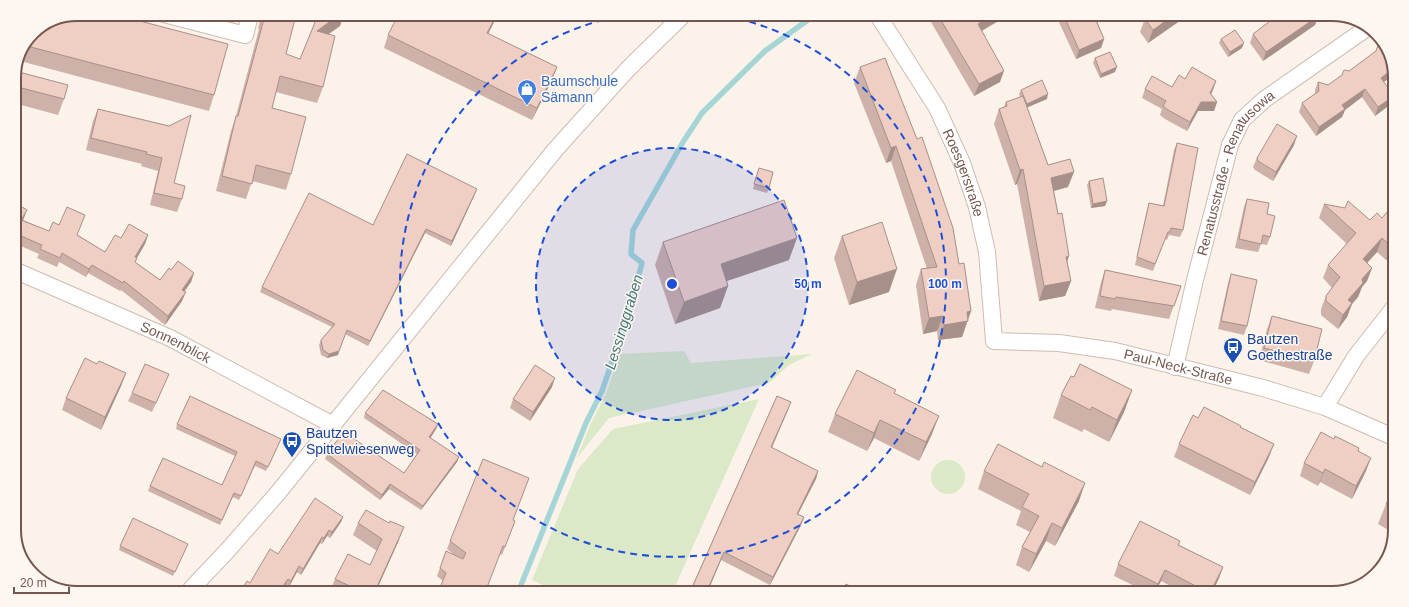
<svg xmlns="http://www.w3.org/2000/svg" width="1409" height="607" viewBox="0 0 1409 607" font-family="Helvetica,sans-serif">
	<rect width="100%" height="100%" fill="#fbf2ea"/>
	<!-- green -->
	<path fill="#dbe9c9" d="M191,14l48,1 -8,10z
		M684,351l7,12 121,-9 -23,11 -20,18 -160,35 -32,40 13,-33 15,-29 15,-42z
		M759,399l-86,192 -120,-1 -21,-10 46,-111 35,-40z
		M931 477a17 17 0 1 1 34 0a17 17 0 1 1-34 0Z"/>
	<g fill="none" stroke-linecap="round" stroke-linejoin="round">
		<!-- stream -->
		<path stroke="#a6d5d5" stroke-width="5.5" d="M519,590l67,-167 16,-32 26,-76 14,-52 -11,-9 2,-24 50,-88 19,-29 63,-62 47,-34"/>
		<!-- minor casing -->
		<g stroke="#cfbbb3" stroke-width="18">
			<g id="minor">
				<path d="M164,14l81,21 5,-20"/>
				<path id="s1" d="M879,17l58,91 25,55 15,44 10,45 7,89 65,2 56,8 148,37 62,19 66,29"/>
				<path id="s2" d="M14,270l156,68 163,87"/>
				<path id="s3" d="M1175,367l20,-87 35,-135 12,-25 23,-21 102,-71"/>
				<path d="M1325,407l31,-51 37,-47"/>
				<path d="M191,589l36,-38 50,-57 278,-344 72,-80 55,-54"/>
			</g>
		</g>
		<!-- minor -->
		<use href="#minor" stroke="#fff" stroke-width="16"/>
	</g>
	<!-- wall -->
	<path fill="#ceb1a9" d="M261,15h35l-10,39 14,5 18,-44 22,11 -11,8 -6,53 -6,16 -41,-11 -4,16 19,66 -5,16 -34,-9 -6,18 -30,-8 15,-60 5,-15 23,-87h-1z
		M497,16l-9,18 69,33 -5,13 -20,40 -148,-72 4,-13z
		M933,17h72l-23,14 18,51 -26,14 -43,-74z
		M1057,18h41l-1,3 7,18 -3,9 -25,11z
		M1184,18l-36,25 -8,-11 5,-13z
		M1274,18l43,1 -2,6 -52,36 -13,-18 3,-9z
		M33,32l181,63 -5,16 -189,-50z
		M1221,39l21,9 -14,9 -9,-14z
		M1095,58l20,14 -15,6 -7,-15z
		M860,67l99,197 12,47 -9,26 -24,3 -1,-9 -14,3 -7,-49 5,-16h6l-36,-108 -5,2 -32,-80z
		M14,74l50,25 -6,16 -44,-12z
		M1395,74l-11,8 7,22 -16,12 -13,-19 -17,13 -3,7 -26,19 -17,-24 3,-9 13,-9v-4l3,-8 10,3z
		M1185,79l31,2 -5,13 6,8 -3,9h-16l-11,20 -22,-12 -5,-4 2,-6 -20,-11 3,-9 27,-2z
		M1021,90l26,9 -20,8 21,58 20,22 -14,4 17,90 -6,15 -26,5 -22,-117 -2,1 -21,-61 5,-15 5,-2 2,-5 14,-5 -1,-3z
		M98,109l71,17 5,57 8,16 -5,13 -27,-7 8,-34 -17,-5 1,-2 -56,-14 7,-29z
		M1177,143l6,87 -3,7 -11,-2 -2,5 -2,-1 -12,32 -18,-6 12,-55 2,-7 14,3 11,-56z
		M1294,145l-21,36 -18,-11 -2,-3 4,-9z
		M759,168l10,20 -2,5 -14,-4z
		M1089,181l18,20 -2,5 -14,2 -4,-23z
		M477,189l-26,57 -26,-13 -57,113 -23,-12 -7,21 -11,3 -6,-3 -2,-10 2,-5 11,-13 -72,-35 2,-5 111,-62z
		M1247,199l20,15 3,23 -3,8 -6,-1 -3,8 -23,-4 9,-41z
		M14,202l10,16 -1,2 26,11 29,4 27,17 16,-14 27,-3 -3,9 -8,14 -2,4 25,18 11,-10 23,3 -3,9 -7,9 -2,10 -17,24 -44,-35 -1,1 -32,-18 -2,4 -27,-15 -2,5 -20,-9 2,-4 -25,-11z
		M1324,204l46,16 12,-2 12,-11 -1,50 -2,-2 -5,5 -9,-8 -10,11 5,5 -5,13 -5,6 -4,10 -6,7 -5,13 -9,12 -17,-14v-6l5,-13 6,-8 -9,-10 5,-13 19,-21 -28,-26z
		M842,236l47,56 -40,13 -15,-47z
		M663,242l126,18 -62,21 1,5 -8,22 -45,16 -20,-59z
		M1105,270l76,16 -12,33 -57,-10 -1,2 -16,-3 6,-26z
		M1231,274l16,52 -3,9 -26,-6 10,-46z
		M1272,316l42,45 -5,13 -50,-14 8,-31z
		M97,364l29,9 -5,13 -20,44 -39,-20 4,-12z
		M169,374l-4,9 -13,29 -24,-11 4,-8z
		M1074,377l58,13 -8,22 -15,30 -25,-13 -2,3 -29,-14 8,-23z
		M552,387l-22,34 -20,-13 3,-9z
		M895,394l37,40 -13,27 -45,-23 -7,13 -39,-19 7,-18z
		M777,396l14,6 -3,8 -16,38 46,23 -2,8 -18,35 6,3 -3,8 -31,60 -49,-25 -13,31h-18z
		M365,413l73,11 -2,5 -6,9 29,19 -2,5 -36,48 -32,-21 -9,11 -55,-41 2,-5 77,19 13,-19 -53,-36z
		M1198,418l43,8v1l28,30 -19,38 -76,-38 5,-13z
		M177,424l104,15 -15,32 -11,-5 -16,34 -6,-3 -13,28 -72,-34 2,-5 72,-1 13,-29 -59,-27z
		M1358,451l8,20 -14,28 -32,-17 -2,4 -18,-10 4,-13z
		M984,471l95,30 -24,45 -9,-5 -17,31 -13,-7 6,-18 8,-15 -14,-7 5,-14 -43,-22z
		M1391,494l-1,37 -12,-7 8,-20z
		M343,517l-2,5 -11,16 -3,-2 -5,8 -2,-1 -19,32 -4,-3 -8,15 -4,-2 -35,-2z
		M513,520l2,1 -13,34 -2,-1 -57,27 -6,-5 9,-25 10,5 -9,-7 3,-8z
		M358,523l41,17 -22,49h-46l4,-10 35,-14 7,-14 -24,-16z
		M1180,541l-1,4 44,22 -4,11 -7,15 -30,-1 -21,-11 -6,11h-8l-33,-16 4,-12z
		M188,544l-15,32 -54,-26 1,-4z"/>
	<!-- shaded-wall -->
	<path fill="#a79089" d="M339,15h5l-4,11 -29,20 6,-15z
		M496,16h1l-15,30 5,-13z
		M989,17h16l-31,18 4,-11z
		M1170,18h14l-36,25 5,-13z
		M1314,19h3l-2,6 -52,36 3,-9z
		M1104,39l-3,9 -25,11 3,-9z
		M1244,43l-2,5 -14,9 2,-5z
		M557,67l-5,13 -20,40 5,-12z
		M1117,67l-2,5 -15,6 1,-4z
		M1393,69l2,5 -17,12 3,-8z
		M1004,71l-4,11 -26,14 5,-12z
		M1216,81l-3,9 -6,12 3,-9z
		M1365,89l-3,8 -17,13 -3,7 -26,19 3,-9 23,-22z
		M1048,94l-1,5 -21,9 1,-4z
		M1394,96l-3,8 -16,12 3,-9z
		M1201,102h16l-3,9h-16l-11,20 3,-9z
		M1297,136l-3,9 -21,36 3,-9z
		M896,146l-5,15 -5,2 5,-15z
		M1023,169l-6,15 -2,1 5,-15z
		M1074,172l-6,15 -22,6 5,-15z
		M477,189l-2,5 -24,52 1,-5z
		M1107,201l-2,5 -14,2 2,-4z
		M27,210l-3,8 -6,10 3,-8z
		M426,229l-1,4 -57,113 2,-5z
		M148,235l-3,9 -13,22 3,-9z
		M797,238l-8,22 -77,26 9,-22z
		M1382,238l-5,14 -19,21 5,-14z
		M1393,244v5l-2,6 -5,5 5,-14z
		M1069,256l-5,15 2,-14z
		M92,265l-6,12 3,-8z
		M1372,268l-5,13 -5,6 -4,10 -6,7 -5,13 -9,12 10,-29 14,-21z
		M897,269l-8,23 -40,13 8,-23z
		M194,273l-3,9 -12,17 3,-9z
		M1071,281l-6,15 -26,5 5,-15z
		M728,286l-8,22 -45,16 9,-22z
		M186,292l-4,9 -17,24 3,-9z
		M971,311l-9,26 -24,3 6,-15 23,-13z
		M943,316l-6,15 -14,3 6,-16z
		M339,351l-1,4 -11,3 2,-4z
		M126,373l-5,13 -20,44 4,-13z
		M555,378l-3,9 -22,34 3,-9z
		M1132,390l-8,22 -15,30 8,-22z
		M791,402l-3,8 -20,45 3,-8z
		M939,416l-7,18 -13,27 7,-19z
		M880,420l-6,18 -7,13 7,-18z
		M438,424l-2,5 -8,13 1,-5z
		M1274,444l-5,13 -19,38 5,-13z
		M459,457l-2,5 -36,48 2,-4z
		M1371,458l-5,13 -14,28 4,-13z
		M1325,469l-5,13 -2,4 5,-13z
		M818,471l-2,8 -22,43 3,-8z
		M1085,483l-6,18 -24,45 7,-18z
		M390,484l-1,5 -9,11 2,-5z
		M343,517l-2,5 -11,16 2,-6z
		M804,517l-3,8 -31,60 3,-8z
		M1052,523l-6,18 -17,31 7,-18z
		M404,527l-5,13 -22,49h-1z
		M329,530l-2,6 -5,8 2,-6z
		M322,537l-2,6 -19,32 2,-6z
		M724,552l-3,8 -13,31h-1z
		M299,566l-2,6 -8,15 2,-6z
		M1223,567l-4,11 -7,15h-2z
		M1165,570l-4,11 -6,11 3,-8z
		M288,579l-5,10h-2z"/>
	<!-- building -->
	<path fill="#efcec4" stroke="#a79089" d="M78,14h35l115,30 -14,51 -187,-49 6,-14z
		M265,15h31l-10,39 14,5 18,-44h21l-22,16 18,5 -12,51 -43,-11 -8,32 34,9 -15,57 -35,-9 -4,19 -30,-8 14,-60h2z
		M398,15l98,1 -9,17 70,34 -20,41 -149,-73z
		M939,17h50l-11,7 26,47 -25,13z
		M1065,18h30l9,21 -25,11z
		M1147,18h23l-17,12 -8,-11z
		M1274,18l40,1 -48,33 -13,-18z
		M1235,30l9,13 -14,9 -9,-13z
		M1384,42l9,27 -12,9 13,18 -16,11 -13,-18 -23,16 3,4 -26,18 -17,-24 17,-12 -1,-9 10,3 14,-10 2,-5 5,1 27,-20 2,-6z
		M1110,52l7,15 -16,7 -6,-16z
		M885,58l32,81 5,-2 31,91 6,36 5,-1 7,48 -4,1 1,9 -24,4 -1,-9 -14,2 -8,-49 16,-2 -41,-121 -5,2 -31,-81z
		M1192,67l24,14 -6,12 7,9h-16l-11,20 -22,-12 -5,-4 3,-5 -21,-12 7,-13 20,11 7,-12 6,4z
		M15,71l53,14 -4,14 -50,-13v-12z
		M1042,80l6,14 -21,10 -6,-14z
		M1023,96l25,69 22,-6 4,13 -23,6 7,36 4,-1 7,43 -3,1 5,24 -27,5 -21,-117 -3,1 -21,-61 8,-3 -1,-4z
		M98,109l71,17 22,-11 -17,68 11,3 -3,13 -28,-6 8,-35 -16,-4 1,-2 -56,-14z
		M1277,124l20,12 -21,36 -18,-11 -1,-3z
		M1177,143l21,5 -15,82 -12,-2 -1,4h-2l-13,32 -18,-7 12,-54 15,3z
		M407,154l70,35 -25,52 -26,-12 -56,112 -23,-11 -8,21 -10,3 -6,-4 -2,-10 14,-16 -73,-37 47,-94 64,32z
		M759,168l14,4 -4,16 -15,-4z
		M1103,178l4,23 -14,3 -4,-23z
		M1247,199l22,4 -2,11 8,2 -5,21 -7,-2 -2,9 -22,-5z
		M784,200l13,38 -76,26 7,22 -44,16 -21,-60z
		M1348,201l22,19 7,-7 5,5 10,-12 2,1 -1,37 -2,2 -9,-8 -19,21 9,9 -10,11 1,4 -15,17 4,3 -9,12 -17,-14v-5l14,-19 -12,-12 28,-32 -32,-29 21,4z
		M14,202l13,8 -6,10 28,11 4,-9 6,3 8,-18 18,8 -8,20 28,17 10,-17 6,3 8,-14 19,11 -13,22 2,1 -2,4 25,18 9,-12 2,2 7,-9 16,12 -12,17 4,2 -18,24 -44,-35 -1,2 -31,-18 -3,4 -27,-16 -2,5 -20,-9 2,-4 -28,-12z
		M882,222l15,47 -40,13 -15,-46z
		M1105,270l76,16 -7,20 -58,-9 -1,2 -15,-3z
		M1231,274l26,6 -10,46 -26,-5z
		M1272,316l50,13 -8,32 -50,-13z
		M85,358l12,6 2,-3 27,12 -21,44 -39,-19z
		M145,364l24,10 -13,29 -24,-10z
		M1080,364l52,26 -15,30 -25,-13 -2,3 -29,-15 10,-19 3,1z
		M535,365l20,13 -22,34 -20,-13z
		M857,370l39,20 -2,3 45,23 -13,26 -46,-22 -6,13 -39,-19z
		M383,390l55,34 -9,13 30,20 -36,49 -33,-22 -8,11 -55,-41 15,-20h5l57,39 16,-23 -55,-37z
		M190,396l91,43 -13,28 -12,-6 -15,35 -7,-3 -12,27 -72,-34 13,-28 59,27 15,-33 -60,-28z
		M777,396l14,6 -20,45 47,24 -21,43 7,3 -31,60 -49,-25 -17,39h-14l-2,-1z
		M1204,407l37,19 -1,1 34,17 -19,38 -76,-38 14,-29 5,3z
		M1321,432l13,7 1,-3 24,12 -1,3 13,7 -15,28 -31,-17 -2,4 -19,-10z
		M998,444l44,23 2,-5 41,21 -23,45 -10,-5 -16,31 -14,-7 17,-31 -17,-9 7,-13 -45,-23z
		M483,459l46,19 -16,42 2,1 -10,26 -2,-1 -17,44h-47l7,-17 -6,-5 6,-17 17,8 3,-6 -16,-12z
		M1391,494v13l-5,-3z
		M315,498l28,19 -11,15 -3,-2 -5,8 -2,-1 -19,32 -4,-3 -8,15 -3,-2 -7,10h-39l5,-8 3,2 20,-34 8,5z
		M366,510l23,13 1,-2 14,6 -28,62h-20l-21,-10 13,-25 22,11 12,-26 -24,-16z
		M133,518l55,26 -13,28 -55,-26z
		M1140,521l40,20 -2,4 45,22 -13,26h-1l-44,-23 -7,14 -40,-20z
		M846,584l12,6 -1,1h-15z"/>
	<!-- distance rings -->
	<circle cx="672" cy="284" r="136" fill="#1d4ed8" fill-opacity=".12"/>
	<g fill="none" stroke="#1d4ed8" stroke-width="2" stroke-dasharray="7 5">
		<circle cx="672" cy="284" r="136"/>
		<path d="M726 16A273 273 0 1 1 620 16"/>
	</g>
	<!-- icons -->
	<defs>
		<g id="shop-pin" transform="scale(1)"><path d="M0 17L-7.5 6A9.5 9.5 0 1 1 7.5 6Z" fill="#3f7fe0" stroke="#fef7f1"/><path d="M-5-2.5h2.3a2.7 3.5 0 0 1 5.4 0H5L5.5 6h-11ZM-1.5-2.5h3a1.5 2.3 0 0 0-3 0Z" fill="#fff"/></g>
		<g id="bus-pin" transform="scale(1)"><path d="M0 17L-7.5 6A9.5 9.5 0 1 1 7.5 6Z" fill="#1a4fb4" stroke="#fef7f1"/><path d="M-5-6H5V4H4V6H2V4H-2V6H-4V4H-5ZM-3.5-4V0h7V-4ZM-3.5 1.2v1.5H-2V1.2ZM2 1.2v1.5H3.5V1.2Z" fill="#fff"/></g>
	</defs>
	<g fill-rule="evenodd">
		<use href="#shop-pin" x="527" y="89"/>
		<use href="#bus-pin" x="1233" y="347"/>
		<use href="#bus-pin" x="292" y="441"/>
	</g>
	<g text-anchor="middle" stroke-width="3" stroke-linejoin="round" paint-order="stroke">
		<!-- shop labels -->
		<g font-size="14" fill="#366cbe" stroke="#fef7f1" text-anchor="start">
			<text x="541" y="86">Baumschule<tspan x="541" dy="16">Sämann</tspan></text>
		</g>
		<!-- street labels -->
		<g font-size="14" fill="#75574f" stroke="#fef7f1">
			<text dy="5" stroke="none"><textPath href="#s1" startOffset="178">Roesgerstraße</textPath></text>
			<text dy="5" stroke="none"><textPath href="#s3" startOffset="206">Renatusstraße - Renatusowa</textPath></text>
			<text dy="5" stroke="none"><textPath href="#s2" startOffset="177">Sonnenblick</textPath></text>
			<text dy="5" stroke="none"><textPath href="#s1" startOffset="537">Paul-Neck-Straße</textPath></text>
		</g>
		<!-- transit labels -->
		<g font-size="14" fill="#164399" stroke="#fef7f1" text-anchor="start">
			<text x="1247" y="344">Bautzen<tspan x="1247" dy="16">Goethestraße</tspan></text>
			<text x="306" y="438">Bautzen<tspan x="306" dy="16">Spittelwiesenweg</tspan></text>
		</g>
		<!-- water labels -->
		<g font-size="15" font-style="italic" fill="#437878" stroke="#fef7f1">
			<text transform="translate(624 322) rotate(-73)" y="5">Lessinggraben</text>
		</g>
	</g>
	<!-- crop -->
	<path d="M0 0H1409V607H0ZM77 21H1332A56 56 0 0 1 1388 77V530A56 56 0 0 1 1332 586H77A56 56 0 0 1 21 530V77A56 56 0 0 1 77 21Z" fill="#fef7f1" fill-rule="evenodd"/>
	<path fill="none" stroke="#75574f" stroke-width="2" d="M77 21H1332A56 56 0 0 1 1388 77V530A56 56 0 0 1 1332 586H77A56 56 0 0 1 21 530V77A56 56 0 0 1 77 21Z"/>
	<circle cx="672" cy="284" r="6" fill="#1d4ed8" stroke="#fef7f1" stroke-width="2"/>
	<g font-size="12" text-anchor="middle" font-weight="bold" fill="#1d4ed8" stroke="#fef7f1" stroke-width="3" stroke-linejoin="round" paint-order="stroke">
		<text x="808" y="288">50 m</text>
		<text x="945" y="288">100 m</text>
	</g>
	<!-- scale -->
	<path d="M14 587v6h55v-6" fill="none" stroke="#75574f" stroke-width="2"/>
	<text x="20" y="587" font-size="12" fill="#75574f" stroke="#fef7f1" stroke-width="3" paint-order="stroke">20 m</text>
</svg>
